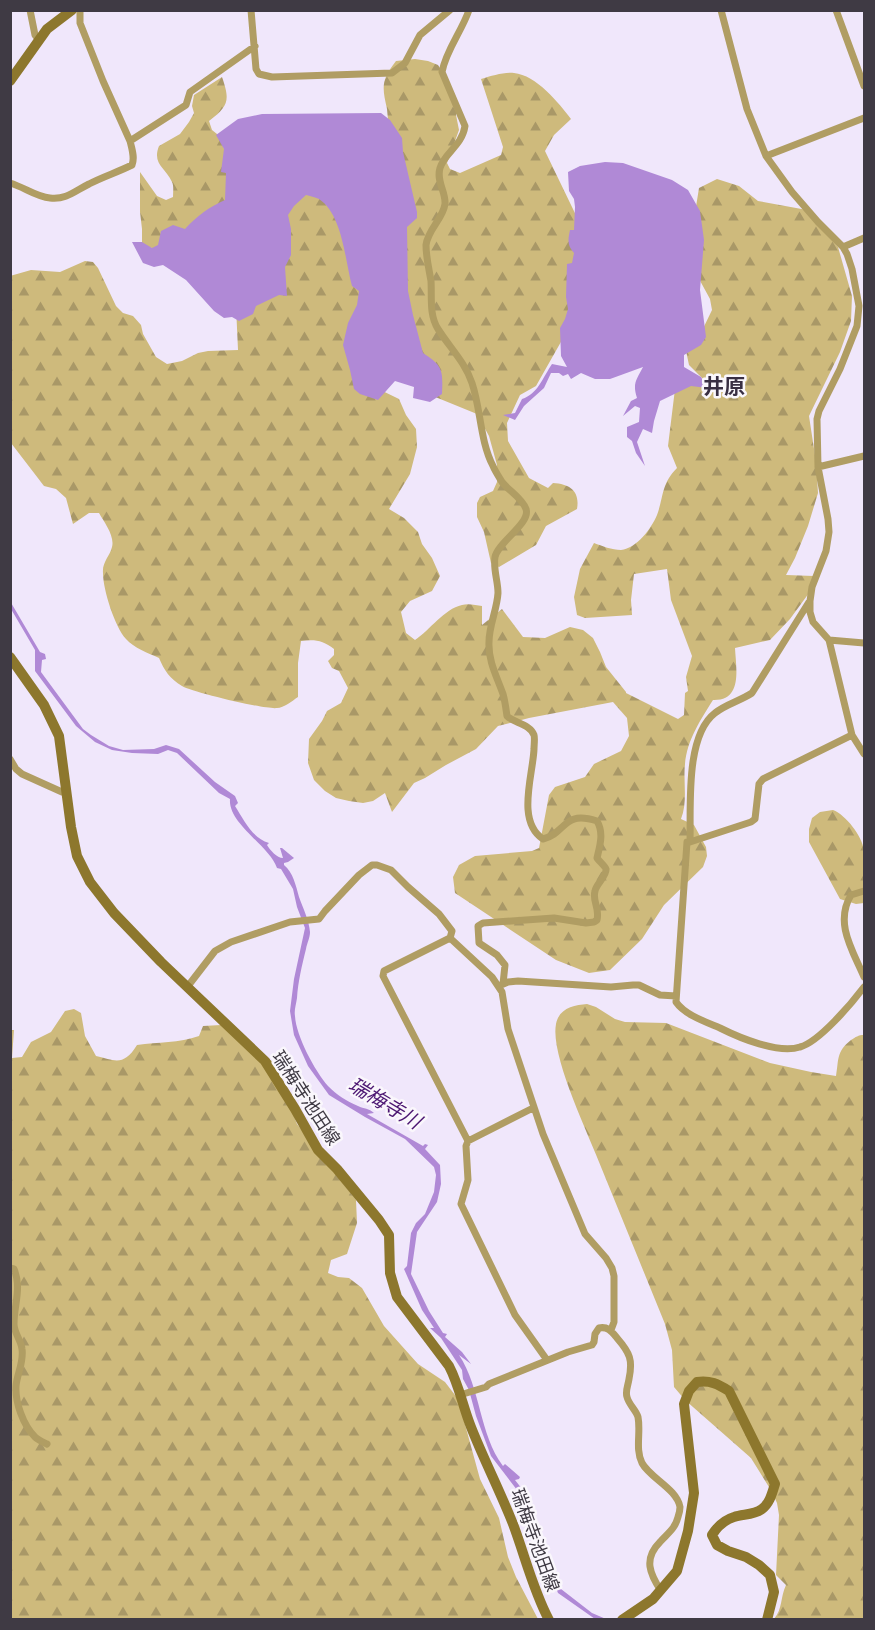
<svg xmlns="http://www.w3.org/2000/svg" width="875" height="1630" viewBox="0 0 875 1630" font-family="Ubuntu,'Noto Sans JP',sans-serif">
	<defs>
		<pattern id="forest-firs" width="22" height="20" patternUnits="userSpaceOnUse" patternTransform="scale(1.5)"><rect width="22" height="20" fill="#ceba7c"/><path d="M5 1l3.5 6h-7zM16 11l3.5 6h-7z" fill="#a99867"/></pattern>
	</defs>
	<rect width="100%" height="100%" fill="#f0e7fb"/>
	<!-- forest -->
	<path fill="url(#forest-firs)" d="M415,59l13,2 10,4 11,17 8,18 -1,15 3,15 -12,33 3,6 10,4 41,-18 2,-8 -22,-68c11,-3 22,-7 33,-6 22,2 45,30 57,46l-17,16 -9,16 40,83 -19,99 -30,53 -16,9 -13,28 1,18 21,37 19,10 5,-5c18,1 27,9 24,26l-31,17 -10,19 -37,22 -8,-4 -7,-31 -7,-15v-14l3,-6 13,-6 4,-9v-17l-8,-29 -12,-22 -49,-20 -23,-87 -18,-198c-5,-22 -6,-29 9,-48z
		M222,77c8,23 7,29 -13,44l3,9 10,8 9,49 -7,20 -67,42 -15,-3v-17l-2,-17v-40l17,24 9,4 7,-3c0,-5 1,-11 -1,-15 -7,-15 -20,-18 -13,-36l21,-12 9,-12 5,-9 -2,-7 2,-11z
		M717,179l22,7 19,15 49,9 31,37 14,49 -1,25 -11,31 -31,64 7,46 2,31 -10,33 -13,32 -9,17 28,1 -5,17 -19,26 -20,21 -35,8c1,20 8,53 -22,52 -12,19 -26,40 -28,64 -2,18 3,37 -4,55l13,6 12,22 1,9 -4,11 -39,38 -22,34 -32,31 -21,3 -33,-13 -101,-67 -2,-16 6,-12 16,-9 57,-5 7,-3 10,-53 6,-8 30,-10 9,-13 27,-13 8,-15 -2,-18 -14,-16 -84,16 -31,8 -22,23 -30,16 -21,13 -11,5 -22,29 -7,-19 -12,8 -10,2 -14,-2 -13,-3 -11,-7 -11,-11 -6,-17 1,-24 13,-18 5,-10 14,-8 7,-15 -9,-17 -7,-3 -4,-7 6,-6v-6c-11,-9 -20,-10 -33,-8l-3,22v34c-6,4 -14,11 -21,11 -11,2 -85,-16 -95,-22 -12,-7 -18,-16 -23,-28 -11,-5 -25,-10 -33,-19 -11,-12 -23,-49 -23,-66 -1,-11 7,-17 9,-26 3,-11 -8,-25 -13,-34h-10l-16,11 -7,-26 -10,-9 -12,-3 -33,-43 -1,-167 21,-6 29,2 25,-11 8,1 5,6 18,38 7,7 10,3 8,9 2,9 13,23 11,7 15,-3 16,-8 10,-2 30,-1 -2,-44 48,-105 25,-14 28,16 31,83 -6,95 37,18 7,16 10,14 1,18 -7,27 -21,35 15,9 14,14 4,12 10,14 8,18 -8,15 -22,10 -9,11 5,21 9,7c15,-10 29,-31 47,-35 6,-2 14,0 20,1v19l20,-16 21,28 22,1 25,-11 13,3 10,8 7,14 6,15 20,25v1l52,26 6,-4 1,-22 3,-2 -2,-14 6,-21 -21,-56 -4,-31 -33,5 -3,26 1,15 -47,3 -8,-3 -3,-18 6,-28 14,-26c8,3 18,7 27,7 16,-2 30,-21 36,-35 7,-19 4,-31 20,-47l-9,-22 7,-57 22,-7 16,7 -24,-24 -4,-19 13,-7 14,-29 -2,-11 -12,-22 -3,-64 4,-25z
		M833,810c13,5 29,26 31,40 3,14 0,38 0,53l-8,1 -16,-5 -31,-57v-13l3,-11 8,-6z
		M587,1004l9,3 19,12 10,3 41,1 104,40 41,9 25,4c3,-17 0,-24 15,-36 5,-3 7,-5 13,-5v584h-90c9,-11 6,-21 12,-34l-10,-10 3,-60 -2,-12 -5,-11 -21,-34 -66,-58 -11,-13 -2,-37 -7,-26c-22,-54 -44,-108 -66,-162 -12,-31 -49,-107 -43,-138 3,-16 18,-19 31,-20z
		M74,1009l7,4 4,23 11,20c20,5 28,10 41,-11 21,-3 42,-2 62,-9l4,-10 18,-1 52,37 24,62 59,76 1,23 -10,31 -16,6 -3,13 10,4 11,1 13,10 22,38 34,38 27,18 13,17 22,80 19,39 9,39 8,20 22,42 -527,1v-590h3l-2,28 10,-1 9,-15 20,-10 14,-21z"/>
	<!-- water -->
	<path fill="#b089d6" d="M381,113l9,7 12,18 1,14 14,60v6l-10,9 1,64 5,24 10,38c20,13 20,17 19,41l-12,8 -17,-4 1,-11 -19,-6 -17,19 -18,-6 -6,-5 -4,-19 -7,-25 5,-22 9,-18 2,-14 -7,-5c-7,-25 -9,-71 -33,-87 -4,-2 -9,-3 -13,-4l-12,11 -6,9 3,14v26l-6,12 2,29 -8,-1 -23,11 -3,8 -14,7 -7,-4 -8,1 -10,-7 -28,-31 -23,-15 -9,2 -11,-4 -11,-21h10l10,6 6,-3 3,-14 12,-6 12,4c12,-13 24,-22 40,-29l1,-27 -5,-1 3,-23 -8,-14 22,-16 24,-5z
		M605,162l18,1 49,17 16,10 12,21 4,29 -4,50 6,47 -5,8 -17,10v12l17,10 6,11 -16,-2 -31,15 -6,20 -2,12 -9,-4 -6,13 8,24 -9,-13 -4,-12 -5,-4v-10l12,-5 1,-14 -5,-2 -12,10 8,-15 6,-3c-5,-15 0,-19 6,-31l-33,12h-15l-14,-6 -10,6 -3,-5 -5,2 -4,-3h-8l-7,15 -20,18 -9,14 -12,-5 12,-2 7,-14c16,-5 21,-22 30,-35l15,3 -6,-11 -1,-28 5,-9 3,-10 -2,-12 1,-33 5,-1 2,-10c-7,-8 -6,-13 -4,-23h4l1,-23 -1,-8 -5,-8 -1,-19 12,-6z
		M10,601l30,51 5,2 1,5 -4,1 -1,12 42,57 8,6 18,11 14,4 31,-1 12,-4 13,4 36,33 20,14 3,7 -3,3c9,14 17,32 34,37l-2,2c3,5 10,13 16,13l-3,-10h2l12,10 -6,4 -4,1v2c9,7 12,21 15,32 4,11 10,23 11,35 0,6 -3,11 -4,17 -4,16 -8,33 -9,49 -1,7 -3,12 -2,18 1,20 20,55 33,70 9,9 18,15 30,20 6,3 11,2 16,7l-7,1 56,32 2,-2 3,1 -3,4 15,16 1,19 -4,18 -20,30 -6,42 18,37 14,22 4,1 -2,3 17,15 9,12 -12,-9c22,33 20,79 44,111l2,-2 15,13 -1,2 -4,1 11,14 11,37 16,41 8,17 31,24 14,6h-11l-37,-26 -28,-72 -6,-22 -33,-43 -15,-40 -7,-26 -6,-11 -1,-9 -21,-32 -11,-10h4l-12,-18 -18,-41 3,-3 4,-33 5,-10 9,-9 9,-22 2,-17 -2,-8 -29,-28 -40,-22 -36,-22 -21,-29 -14,-31 -4,-24 4,-32 11,-51 -8,-21 -4,-18 -12,-20 -4,-1c-8,-23 -49,-44 -47,-69l-11,-6 -42,-40 -9,-3 -10,4 -26,-1 -20,-3 -17,-8 -19,-16 -41,-55v-21l-24,-41z"/>
	<g fill="none" stroke-linecap="round" stroke-linejoin="round">
		<!-- minor -->
		<path stroke="#b09d63" stroke-width="7" d="M30,10l5,25 4,5
			M251,10l5,59 3,5 13,3 120,-4 13,-10 15,-28 30,-25
			M469,10c-7,21 -23,40 -27,62l23,54c-3,20 -20,26 -25,42 -4,13 6,24 5,36 -2,15 -17,25 -19,41 0,12 3,24 5,36 1,16 -2,34 7,48 12,19 27,33 34,54 9,27 8,58 21,83 2,5 6,11 9,16 7,9 20,16 24,27 5,14 -28,33 -31,48 -2,12 3,24 3,36 -1,17 -9,32 -9,49 -1,19 8,35 14,52 2,7 3,15 4,22 7,7 23,8 27,19 1,3 0,10 0,14 -1,26 -18,72 9,90 24,-6 19,-29 54,-18 7,12 3,24 0,37 2,3 8,8 9,11 1,7 -10,15 -11,22 -3,11 5,16 2,29l-3,2 -8,1 -32,-5 -71,5 -5,3 1,17 18,12 8,10 -2,19
			M721,10l26,99 19,47 26,36 26,30 25,25 4,7 5,15 7,37 -2,20 -17,43 -21,42 -2,8 1,48 10,52 1,13 -3,19 -14,36 -2,14v11l3,10 16,18 23,95 12,19
			M836,10l28,76
			M130,141l56,-36 4,-13 65,-46
			M766,156l98,-38
			M10,183c14,4 26,14 40,15 16,2 25,-7 39,-14 13,-7 29,-12 43,-19 3,-7 0,-16 -2,-24l-27,-60 -23,-58v-13
			M843,247l21,-9
			M818,467l46,-11
			M809,602l-57,91c-12,8 -26,11 -37,20 -30,23 -24,94 -25,129h-3l-11,160c9,13 30,20 44,26 20,10 58,26 80,19 19,-5 52,-44 64,-60
			M829,640l35,3
			M10,759l6,10 6,5 40,18h3
			M690,842l61,-20 4,-3 4,-35 4,-5 89,-44
			M864,891l-13,4c-17,28 2,56 13,82
			M450,938l-66,33 -1,5 85,165 -2,5 2,34 -7,24 54,111 32,45
			M450,938l42,39 10,15 6,37 35,105 42,100 21,24 6,10 2,8v46l-3,8
			M501,985l7,-3 10,-1 93,6 22,-2h6l21,10 16,1
			M188,986l27,-35 16,-9 59,-20 29,-3 6,-8 34,-36 13,-10h5l14,5 17,17 31,27 13,17 -2,7
			M468,1141l65,-33
			M10,1268l4,1c8,19 0,35 0,55 0,9 7,16 8,25 2,13 -5,25 -6,37 -1,16 7,39 19,51 3,3 8,5 12,7
			M460,1395l26,-8 3,-3 79,-32 24,-7 2,-3 1,-8 4,-6c9,-2 13,4 18,10 13,15 16,22 12,41 -1,7 -4,12 -2,18 2,8 9,13 11,20 3,15 -3,32 4,46 8,15 35,26 38,44 0,3 -1,7 -2,10 -3,12 -10,16 -18,25 -17,17 -10,32 1,49"/>
		<!-- secondary -->
		<path stroke="#8d772d" stroke-width="10" d="M10,81l37,-52 25,-19
			M10,657l34,48 15,31 12,91 6,29 13,26 24,31 47,49 104,99 30,48 23,41 19,19 42,51 10,15 1,38 7,24 52,69c10,19 14,41 22,61 13,33 29,64 42,97 12,32 20,66 36,96
			M622,1620l31,-21 24,-28 11,-40 6,-38 -10,-89 5,-13 8,-9c13,-2 21,2 32,9l46,93c-3,9 -5,19 -13,25 -8,6 -19,5 -28,8 -10,3 -17,10 -22,18l5,10 11,6 18,6 13,8 11,10 4,17 -7,28"/>
	</g>
	<g text-anchor="middle" stroke-width="5" stroke-linejoin="round" paint-order="stroke">
		<!-- street labels -->
		<g font-size="18" fill="#3f3a44" stroke="#faf7fc">
			<text transform="translate(306 1098) rotate(57)" y="6">瑞梅寺池田線</text>
			<text transform="translate(535 1540) rotate(70)" y="6">瑞梅寺池田線</text>
		</g>
		<!-- water labels -->
		<g font-size="20" font-style="italic" fill="#4c1772" stroke="#faf7fc">
			<text transform="translate(385 1103) rotate(31)" y="7">瑞梅寺川</text>
		</g>
		<!-- quarter labels -->
		<g font-size="21" font-weight="bold" fill="#392f43" stroke="#faf7fc">
			<text x="724" y="394">井原</text>
		</g>
	</g>
	<!-- border -->
	<rect width="875" height="1630" fill="none" stroke="#3f3a44" stroke-width="24"/>
</svg>
